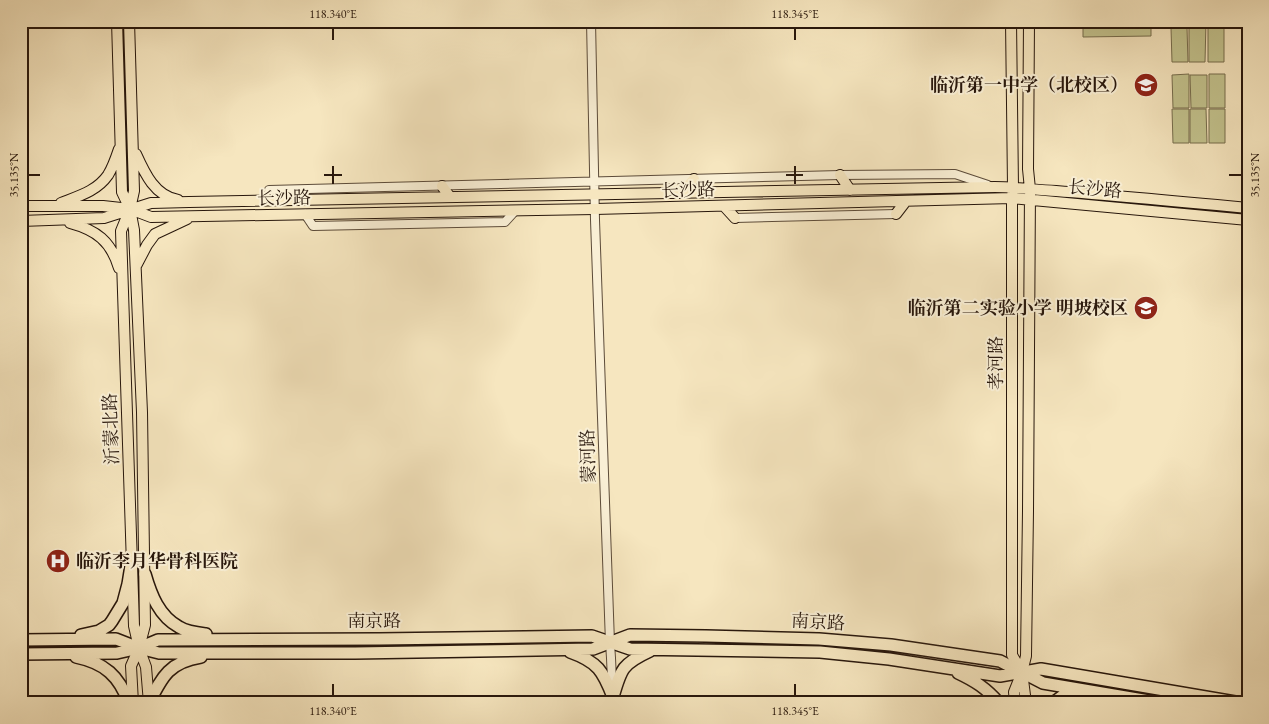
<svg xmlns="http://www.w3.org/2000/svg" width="1269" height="724" viewBox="0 0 1269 724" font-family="'EB Garamond','Noto Serif SC',serif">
	<rect width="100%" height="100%" fill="#f6e6bf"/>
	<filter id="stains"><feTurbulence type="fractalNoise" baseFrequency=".004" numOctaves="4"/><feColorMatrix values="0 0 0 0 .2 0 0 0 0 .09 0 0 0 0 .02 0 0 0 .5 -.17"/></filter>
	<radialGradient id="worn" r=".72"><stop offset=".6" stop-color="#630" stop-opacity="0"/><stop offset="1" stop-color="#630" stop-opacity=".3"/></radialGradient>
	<!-- green -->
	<path fill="#c3c38e" stroke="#766d4d" d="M1083,21h68v15l-68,1z
		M1190,21h16l-1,41h-16v-34h5h-4z
		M1171,28h16l1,34h-16z
		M1208,28h16v34h-16z
		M1189,74v34h-16l-1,-33z
		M1209,74h16v34h-16z
		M1190,75h17v33h-16z
		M1172,109h17v34h-16z
		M1190,109h16l1,34h-17z
		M1209,109h16v34h-16z"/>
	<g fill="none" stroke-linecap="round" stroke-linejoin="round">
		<!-- minor casing -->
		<g stroke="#5c4b39" stroke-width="10">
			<path id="minor" d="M591,21l4,199 15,423 1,15 2,45
				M269,190l571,-15 115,-1 33,11
				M305,214l8,12 192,-4 10,-11
				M735,218l161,-4"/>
		</g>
		<!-- major casing -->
		<g stroke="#28170c" stroke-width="12">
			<path id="major" d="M117,21l5,171 8,17 4,21 8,182 3,213 -6,23 -8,18 2,37
				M129,21l5,170 -4,18 -9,22 13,395 5,22 7,19 3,36
				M1011,21l2,166 -1,11v457l10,17 4,31
				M136,154c9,20 19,42 42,46
				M840,175l10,15
				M442,186l8,11
				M682,193l12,-14
				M61,203c18,-7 36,-12 47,-28 5,-8 8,-17 11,-26
				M21,206h82l27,3 21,8 444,-8 417,-11 236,22
				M724,206l11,12
				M896,214l10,-13
				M21,221l83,-3 47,-15 38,-1 806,-15c20,0 40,3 61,4 64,5 128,11 192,17
				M70,223c26,7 41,18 49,45
				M136,266l11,-21 8,-11 32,-15
				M1015,703l-1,-11 8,-20 4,-16 2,-145 2,-322 -2,-20 1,-148"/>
		</g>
		<!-- highway casing -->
		<g stroke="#28170c" stroke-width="14">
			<path id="highway" d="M145,574c6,21 14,42 34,53 8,5 18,6 27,7
				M81,635l18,-4 10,-6 3,-4 11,-18 5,-19 4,-25
				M21,640l95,-1 23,9 20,5h196l238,-4 37,-14 76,1 113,3 72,6 109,16 43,22 118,20
				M570,652c28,10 33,19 43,45
				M21,654l96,-1 22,-5 19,-8 221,-1 213,-3 38,13 190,3 69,7 111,17 41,-7 200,34
				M76,657c29,6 43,19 53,46
				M958,673c17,8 28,15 41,30
				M613,697c8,-28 9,-33 37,-46
				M149,703c13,-26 20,-41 52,-46
				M1053,703l11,-8 17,-3"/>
		</g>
		<!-- minor -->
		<use href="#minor" stroke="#f9efd5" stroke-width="8"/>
		<!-- major -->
		<use href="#major" stroke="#f6e6bf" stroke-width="10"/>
		<!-- highway -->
		<use href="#highway" stroke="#f6e6bf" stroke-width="11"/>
	</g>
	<!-- ticks -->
	<path fill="none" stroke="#28170c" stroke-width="2" d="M333,28v12M795,28v12M333,166v18M795,166v18M28,175h12M324,175h18M786,175h17M1229,175h13M333,684v12M795,684v12"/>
	<!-- icons -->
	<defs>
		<g id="school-disc" transform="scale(1.25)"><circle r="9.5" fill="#8f2418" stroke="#f9efd5"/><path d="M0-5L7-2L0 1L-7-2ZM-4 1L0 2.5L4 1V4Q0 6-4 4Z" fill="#fff"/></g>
		<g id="hospital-disc" transform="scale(1.25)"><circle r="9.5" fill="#8f2418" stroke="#f9efd5"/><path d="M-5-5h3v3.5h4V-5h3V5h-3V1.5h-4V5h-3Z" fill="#fff"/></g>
	</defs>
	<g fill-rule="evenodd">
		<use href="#school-disc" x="1146" y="85"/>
		<use href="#school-disc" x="1146" y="308"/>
		<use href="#hospital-disc" x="58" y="561"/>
	</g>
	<g text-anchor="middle" stroke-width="4" stroke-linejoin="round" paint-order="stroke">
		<!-- poi labels -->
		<g font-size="18" font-weight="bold" fill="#28170c" stroke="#f9efd5" text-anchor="end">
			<text x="1128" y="91">临沂第一中学（北校区）</text>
			<text x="1128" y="314">临沂第二实验小学 明坡校区</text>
			<text x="76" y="567" text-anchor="start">临沂李月华骨科医院</text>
		</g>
		<!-- street labels -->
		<g font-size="18" fill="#28170c" stroke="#f9efd5">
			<text transform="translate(1095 189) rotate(5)" y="6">长沙路</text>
			<text transform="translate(688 190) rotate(-2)" y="6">长沙路</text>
			<text transform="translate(284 198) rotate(-1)" y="6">长沙路</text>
			<text transform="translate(996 363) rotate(-90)" y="6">孝河路</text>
			<text transform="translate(111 429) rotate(-92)" y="6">沂蒙北路</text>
			<text transform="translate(588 456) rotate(-92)" y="6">蒙河路</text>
			<text x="374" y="627">南京路</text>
			<text transform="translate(818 622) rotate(3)" y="6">南京路</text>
		</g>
	</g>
	<!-- margin -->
	<rect width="1269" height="724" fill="none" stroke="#f6e6bf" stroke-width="55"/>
	<rect x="28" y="28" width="1214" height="668" fill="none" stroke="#28170c" stroke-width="2"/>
	<g font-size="12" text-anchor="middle" fill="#28170c">
		<text x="333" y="18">118.340°E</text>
		<text x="795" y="18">118.345°E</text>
		<text transform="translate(14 175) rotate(-90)" y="4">35.135°N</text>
		<text transform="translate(1255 175) rotate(-90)" y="4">35.135°N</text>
		<text x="333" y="715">118.340°E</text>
		<text x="795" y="715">118.345°E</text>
	</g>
	<rect width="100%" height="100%" filter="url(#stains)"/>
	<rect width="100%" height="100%" fill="url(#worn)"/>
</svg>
